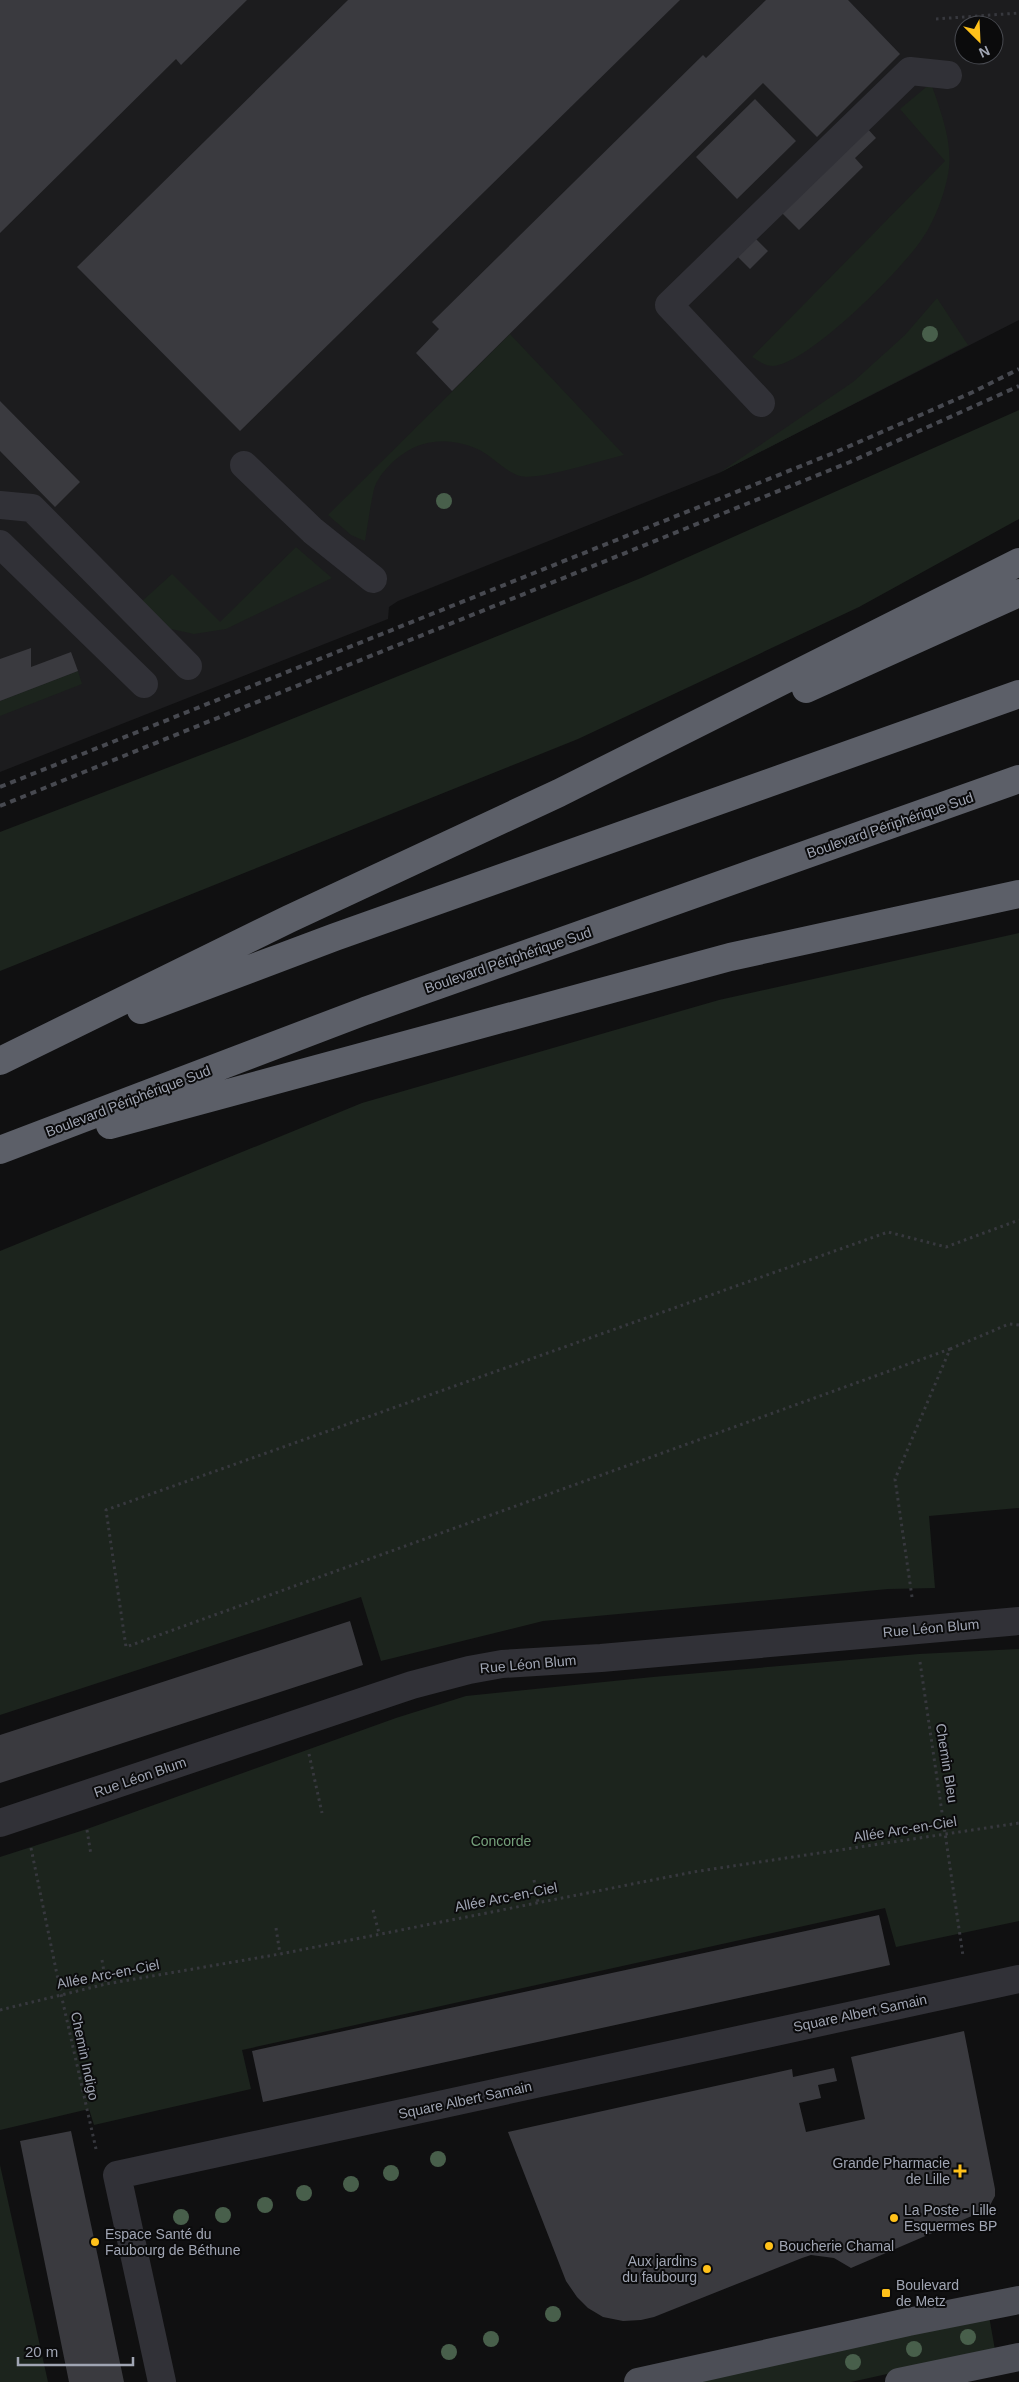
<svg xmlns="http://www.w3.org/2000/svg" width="1019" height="2382" viewBox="0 0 1019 2382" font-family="Helvetica,sans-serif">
	<rect width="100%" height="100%" fill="#101011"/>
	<!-- built -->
	<path fill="#1c1c1e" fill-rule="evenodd" d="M0,0h1019v320l-300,153 -321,128 -9,6 -1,12 -388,153zM964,25h30v30h-30z"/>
	<!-- green -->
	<path fill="#1c241d" d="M931,83c9,27 21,56 18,85 -3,24 -15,55 -29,74 -21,30 -112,122 -147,124 -8,0 -14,-5 -21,-9l193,-196 -45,-52z
		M937,298l31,47 -249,128 134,-91 52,-47z
		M510,334l114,121c-22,5 -86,26 -104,21 -18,-6 -29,-22 -45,-28 -32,-13 -63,-7 -87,19 -6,6 -11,13 -14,22 -4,17 -6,35 -9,52l-14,-6 -23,-20z
		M1019,410v109l-160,88 -281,132 -578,232v-139l245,-94 396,-160z
		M296,547l36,31 -106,51 -32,5 -23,-5 -31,-26 32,-29 48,48z
		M78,671l4,13 -82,32v-15z
		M1019,933v575l-90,8 6,72 -47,1 -345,32 -162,40 -20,-64 -361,118v-464l362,-148 357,-103z
		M1019,1649v272l-123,26 -11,-39 -643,142 9,39 -157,36 -5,-16 -89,21v-273l87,-28 309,-111 70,-22 187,-19 266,-23z
		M0,2165l48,217h-48z
		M989,2316l6,34 -144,32h-165z"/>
	<!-- building -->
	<path fill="#3a3a3f" d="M0,0h247l-66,65 -5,-6 -176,174z
		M348,0h332l-440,431 -163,-164z
		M766,0h82l52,54 -83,83 -54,-54 -311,308 -36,-38 23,-24 -7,-7 271,-267 3,3z
		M755,99l41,42 -59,58 -41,-42z
		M866,127l10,11 -21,20 8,9 -64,63 -20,-20z
		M754,237l14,14 -18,18 -14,-14z
		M0,401l80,81 -25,25 -55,-56z
		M31,648v19l40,-15 7,19 -78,30v-42z
		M350,1621l13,44 -363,118v-48z
		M879,1915l11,50 -627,137 -11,-51z
		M964,2031l31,158v7l-7,13 -137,59 -17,-10 -23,-3 -9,3 -148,59 -13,3 -18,1 -20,-4 -15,-9 -11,-11 -11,-16 -58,-149 284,-63 1,8 41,-9 3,13 -19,4 3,13 -22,5 7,29 59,-13 -14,-62z
		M71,2131l34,159 19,92h-55l-49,-241z"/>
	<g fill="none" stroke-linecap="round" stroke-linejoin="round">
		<!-- path -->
		<path stroke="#37383e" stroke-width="3" stroke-dasharray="2.5 4" stroke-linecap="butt" d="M936,19l83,-6
			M950,1349l59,-25 10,1
			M912,1597l-17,-118 55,-130 -824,298 -20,-137 782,-278 58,15 73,-27
			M920,1662l43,294
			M309,1754l13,59
			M87,1830l4,25
			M31,1848l30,146 35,155
			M534,1880l4,22
			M373,1910l6,23
			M276,1928l4,26
			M102,1960l4,24
			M0,2010l106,-26 174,-30 413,-82 326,-49"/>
		<!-- minor -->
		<path stroke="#313137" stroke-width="28" d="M761,403l-92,-98 241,-234 38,4
			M244,465l69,66 60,48
			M0,505l32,3 156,158
			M0,544l144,140
			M0,1823l412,-138 57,-15 33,-6 99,-6 418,-37
			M162,2382l-45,-207 902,-196"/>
		<!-- major -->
		<path stroke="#4c4e56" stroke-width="28" d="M638,2382l270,-60 111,-22
			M899,2382l120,-25"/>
		<!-- highway -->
		<path stroke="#5c5f68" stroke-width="28" d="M806,689l213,-96
			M141,1010l194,-73 684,-243
			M0,1061l289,-142 270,-126 460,-231
			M110,1125l620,-168 289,-63
			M0,1150l365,-139 654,-232"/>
		<!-- rail -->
		<path stroke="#474950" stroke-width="4" stroke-dasharray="6 5" stroke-linecap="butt" d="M0,787l836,-335 137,-60 46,-23
			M0,806l850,-344 169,-76"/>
	</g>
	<!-- trees -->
	<g fill="#485f4b">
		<circle cx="930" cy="334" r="8"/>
		<circle cx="444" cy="501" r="8"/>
		<circle cx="438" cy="2159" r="8"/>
		<circle cx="391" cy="2173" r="8"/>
		<circle cx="351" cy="2184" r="8"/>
		<circle cx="304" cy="2193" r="8"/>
		<circle cx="265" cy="2205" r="8"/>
		<circle cx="223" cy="2215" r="8"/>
		<circle cx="181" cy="2217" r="8"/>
		<circle cx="553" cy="2314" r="8"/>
		<circle cx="968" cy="2337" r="8"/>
		<circle cx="491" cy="2339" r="8"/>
		<circle cx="914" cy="2349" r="8"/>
		<circle cx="449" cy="2352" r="8"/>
		<circle cx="853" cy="2362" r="8"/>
	</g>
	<!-- markers -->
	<g fill="#ffc11a" stroke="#0b0b0c" stroke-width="2">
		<path d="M957.5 2163.5h5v5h5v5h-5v5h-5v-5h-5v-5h5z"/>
		<circle cx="894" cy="2218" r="5"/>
		<circle cx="95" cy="2242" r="5"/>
		<circle cx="769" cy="2246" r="5"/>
		<circle cx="707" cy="2269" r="5"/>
		<rect x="881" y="2288" width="10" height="10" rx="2.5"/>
	</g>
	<g text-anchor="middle" stroke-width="4" stroke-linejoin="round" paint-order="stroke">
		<!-- street labels -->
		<g font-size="14" fill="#a0a5b3" stroke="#0b0b0c">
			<text transform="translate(890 825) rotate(-19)" y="5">Boulevard Périphérique Sud</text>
			<text transform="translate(508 960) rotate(-19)" y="5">Boulevard Périphérique Sud</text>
			<text transform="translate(128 1101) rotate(-21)" y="5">Boulevard Périphérique Sud</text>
			<text transform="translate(931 1628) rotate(-5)" y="5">Rue Léon Blum</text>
			<text transform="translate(528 1664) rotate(-5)" y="5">Rue Léon Blum</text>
			<text transform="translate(947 1763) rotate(81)" y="5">Chemin Bleu</text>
			<text transform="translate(140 1777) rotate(-19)" y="5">Rue Léon Blum</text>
			<text transform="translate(905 1829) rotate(-9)" y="5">Allée Arc-en-Ciel</text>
			<text transform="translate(506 1897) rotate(-11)" y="5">Allée Arc-en-Ciel</text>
			<text transform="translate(108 1974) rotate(-11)" y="5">Allée Arc-en-Ciel</text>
			<text transform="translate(860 2013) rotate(-12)" y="5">Square Albert Samain</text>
			<text transform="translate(85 2056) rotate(78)" y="5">Chemin Indigo</text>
			<text transform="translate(465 2100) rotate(-12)" y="5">Square Albert Samain</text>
		</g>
		<!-- park labels -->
		<g font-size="14" fill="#75a07b" stroke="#0b0b0c">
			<text x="501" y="1846">Concorde</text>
		</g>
		<!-- poi labels -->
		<g font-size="14" fill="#a0a5b3" stroke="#0b0b0c" text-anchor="start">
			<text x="950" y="2168" text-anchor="end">Grande Pharmacie<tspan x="950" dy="16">de Lille</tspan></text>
			<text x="904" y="2215">La Poste - Lille<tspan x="904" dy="16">Esquermes BP</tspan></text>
			<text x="105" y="2239">Espace Santé du<tspan x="105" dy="16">Faubourg de Béthune</tspan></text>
			<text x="779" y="2251">Boucherie Chamal</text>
			<text x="697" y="2266" text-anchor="end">Aux jardins<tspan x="697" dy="16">du faubourg</tspan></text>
			<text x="896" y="2290">Boulevard<tspan x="896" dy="16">de Metz</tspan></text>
		</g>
	</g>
	<!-- north arrow -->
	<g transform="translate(979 40) rotate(156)"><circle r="24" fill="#0b0b0c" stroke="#47494f"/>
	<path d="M0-4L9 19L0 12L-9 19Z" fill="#ffc11a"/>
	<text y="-8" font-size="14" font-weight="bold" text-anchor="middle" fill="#a0a5b3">N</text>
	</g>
	<!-- scale -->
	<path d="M18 2357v8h115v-8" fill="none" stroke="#a0a5b3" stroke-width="2.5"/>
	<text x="25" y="2357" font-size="15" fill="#a0a5b3" stroke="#0b0b0c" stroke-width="4" paint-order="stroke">20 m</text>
</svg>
